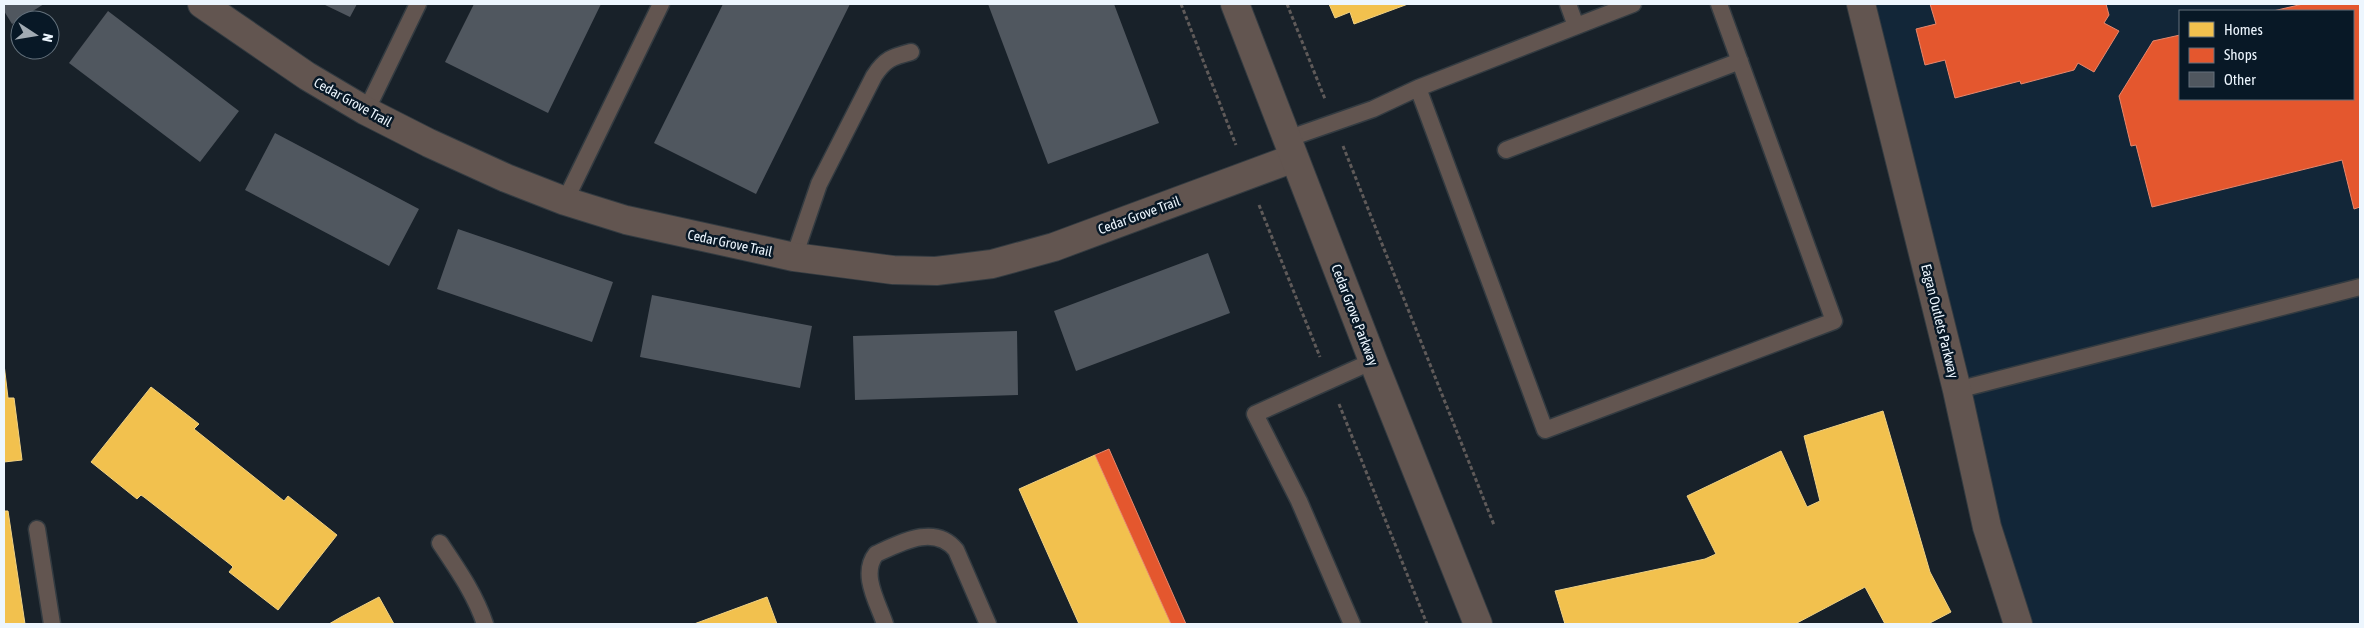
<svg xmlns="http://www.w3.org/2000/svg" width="2364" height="628" viewBox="0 0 2364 628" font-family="'Asap Condensed',sans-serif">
	<rect width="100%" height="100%" fill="#182129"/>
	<!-- built -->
	<path fill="#122638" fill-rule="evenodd" d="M1859,4h501v620h-342zM2180,11h173v88h-173z"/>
	<!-- homes -->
	<path fill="#f2c14e" stroke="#f0d183" d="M1329,4h79l-54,20 -4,-12 -15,6z
		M4,364l4,34h6l8,62 -18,2z
		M151,387l48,37 -5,5 90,72 4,-5 49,39 -59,75 -49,-38 4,-5 -2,-2 -87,-68 -3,-2 -4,4 -46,-37z
		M1883,411l47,161 21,40 -23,12h-43l-20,-37 -70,37h-230l-10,-33 150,-32 11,-5 -29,-58 94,-45 26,56 13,-6 -16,-65z
		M1095,455l76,169h-92l-37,-83 -23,-52z
		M4,511h4l17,113h-21z
		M379,597l15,27h-65l12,-7z
		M767,597l10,27h-83z"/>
	<!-- shops -->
	<path fill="#e4572e" stroke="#e7876c" d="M1930,4h176l3,11 -5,8 15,8 -25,41 -16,-9 -4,7 -53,14 -1,-3 -65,17 -10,-38 -20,5 -9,-36 20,-5z
		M2303,4h57v203l-6,2 -12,-49 -190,47 -16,-62 -5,1 -12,-50 34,-55 27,-6v64h173v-88h-80z
		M1109,449l77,175h-15l-76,-169z"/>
	<!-- building -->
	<path fill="#50575f" d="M4,4h40l-32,20 -8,-13z
		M323,4h34l-7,13z
		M474,4h127l-53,109 -103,-51z
		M723,4h127l-94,190 -102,-51z
		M988,4h126l45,119 -111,41z
		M108,11l131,100 -39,51 -131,-99z
		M275,133l144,76 -30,57 -144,-76z
		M458,229l155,53 -21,60 -155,-53z
		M1208,253l22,60 -154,58 -22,-60z
		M652,295l160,31 -12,62 -160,-31z
		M1017,331l1,64 -163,5 -2,-64z"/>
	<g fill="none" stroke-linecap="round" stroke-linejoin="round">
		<!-- service casing -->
		<g stroke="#333b41" stroke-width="19">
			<path id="service" d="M1568,4l8,22
				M1633,4l-215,84 127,342 289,-109 -115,-317
				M366,111l52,-107
				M1287,139l86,-30 45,-21
				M1506,150l234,-89
				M565,201l96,-197
				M794,257l25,-73 55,-108c11,-17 18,-19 37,-24
				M1957,390l403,-103
				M37,529l15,95
				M440,543c18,27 35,51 45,81
				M885,624c-7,-21 -25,-50 -9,-70 26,-12 59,-30 80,-4l32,74
				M1352,624l-53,-123 -44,-87 118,-53"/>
		</g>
		<!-- minor casing -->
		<g stroke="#333b41" stroke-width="30">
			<path id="minor" d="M202,4l105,72 59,35 63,32 77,35 59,23 61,19 168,37 99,13 43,1 56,-7 62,-17 240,-89
				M1861,4l96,386 30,137 31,97"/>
		</g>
		<!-- tertiary casing -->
		<g stroke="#333b41" stroke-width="30">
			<path id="tertiary" d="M1235,4l138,357 105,263"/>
		</g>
		<!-- path -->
		<path stroke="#5f5a59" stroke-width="3" stroke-dasharray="4 2.5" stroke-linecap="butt" d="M1181,4l55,141
			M1287,4l38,95
			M1343,146l151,379
			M1259,205l61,152
			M1339,404l88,220"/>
		<!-- service -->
		<use href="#service" stroke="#625550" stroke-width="16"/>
		<!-- minor -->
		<use href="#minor" stroke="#625550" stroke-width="28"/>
		<!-- tertiary -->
		<use href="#tertiary" stroke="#625550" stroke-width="28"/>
	</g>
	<g text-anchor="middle" stroke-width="5" stroke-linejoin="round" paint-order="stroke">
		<!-- street labels -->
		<g font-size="14" fill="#edf6fe" stroke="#081826">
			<text transform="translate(353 102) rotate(29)" y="5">Cedar Grove Trail</text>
			<text transform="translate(1139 215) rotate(-20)" y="5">Cedar Grove Trail</text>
			<text transform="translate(730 243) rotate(12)" y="5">Cedar Grove Trail</text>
			<text transform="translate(1355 315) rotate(69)" y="5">Cedar Grove Parkway</text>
			<text transform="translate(1940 321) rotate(76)" y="5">Eagan Outlets Parkway</text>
		</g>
	</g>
	<!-- border -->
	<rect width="2364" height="628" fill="none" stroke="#edf6fe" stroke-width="10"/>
	<!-- legend -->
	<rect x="2179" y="10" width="175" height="90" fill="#081826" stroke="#64717c"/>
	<rect x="2189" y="22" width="25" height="15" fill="#f2c14e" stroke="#64717c"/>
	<text x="2224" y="35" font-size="15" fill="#edf6fe">Homes</text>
	<rect x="2189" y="48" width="25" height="15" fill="#e4572e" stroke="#64717c"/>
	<text x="2224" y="60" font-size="15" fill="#edf6fe">Shops</text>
	<rect x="2189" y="72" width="25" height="15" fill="#50575f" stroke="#64717c"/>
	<text x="2224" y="85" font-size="15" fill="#edf6fe">Other</text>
	<!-- north arrow -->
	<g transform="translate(35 35) rotate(102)"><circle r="24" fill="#081826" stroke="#64717c"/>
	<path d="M0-4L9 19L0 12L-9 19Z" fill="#a2abb3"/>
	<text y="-8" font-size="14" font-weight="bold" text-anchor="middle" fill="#edf6fe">N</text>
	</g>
</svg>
